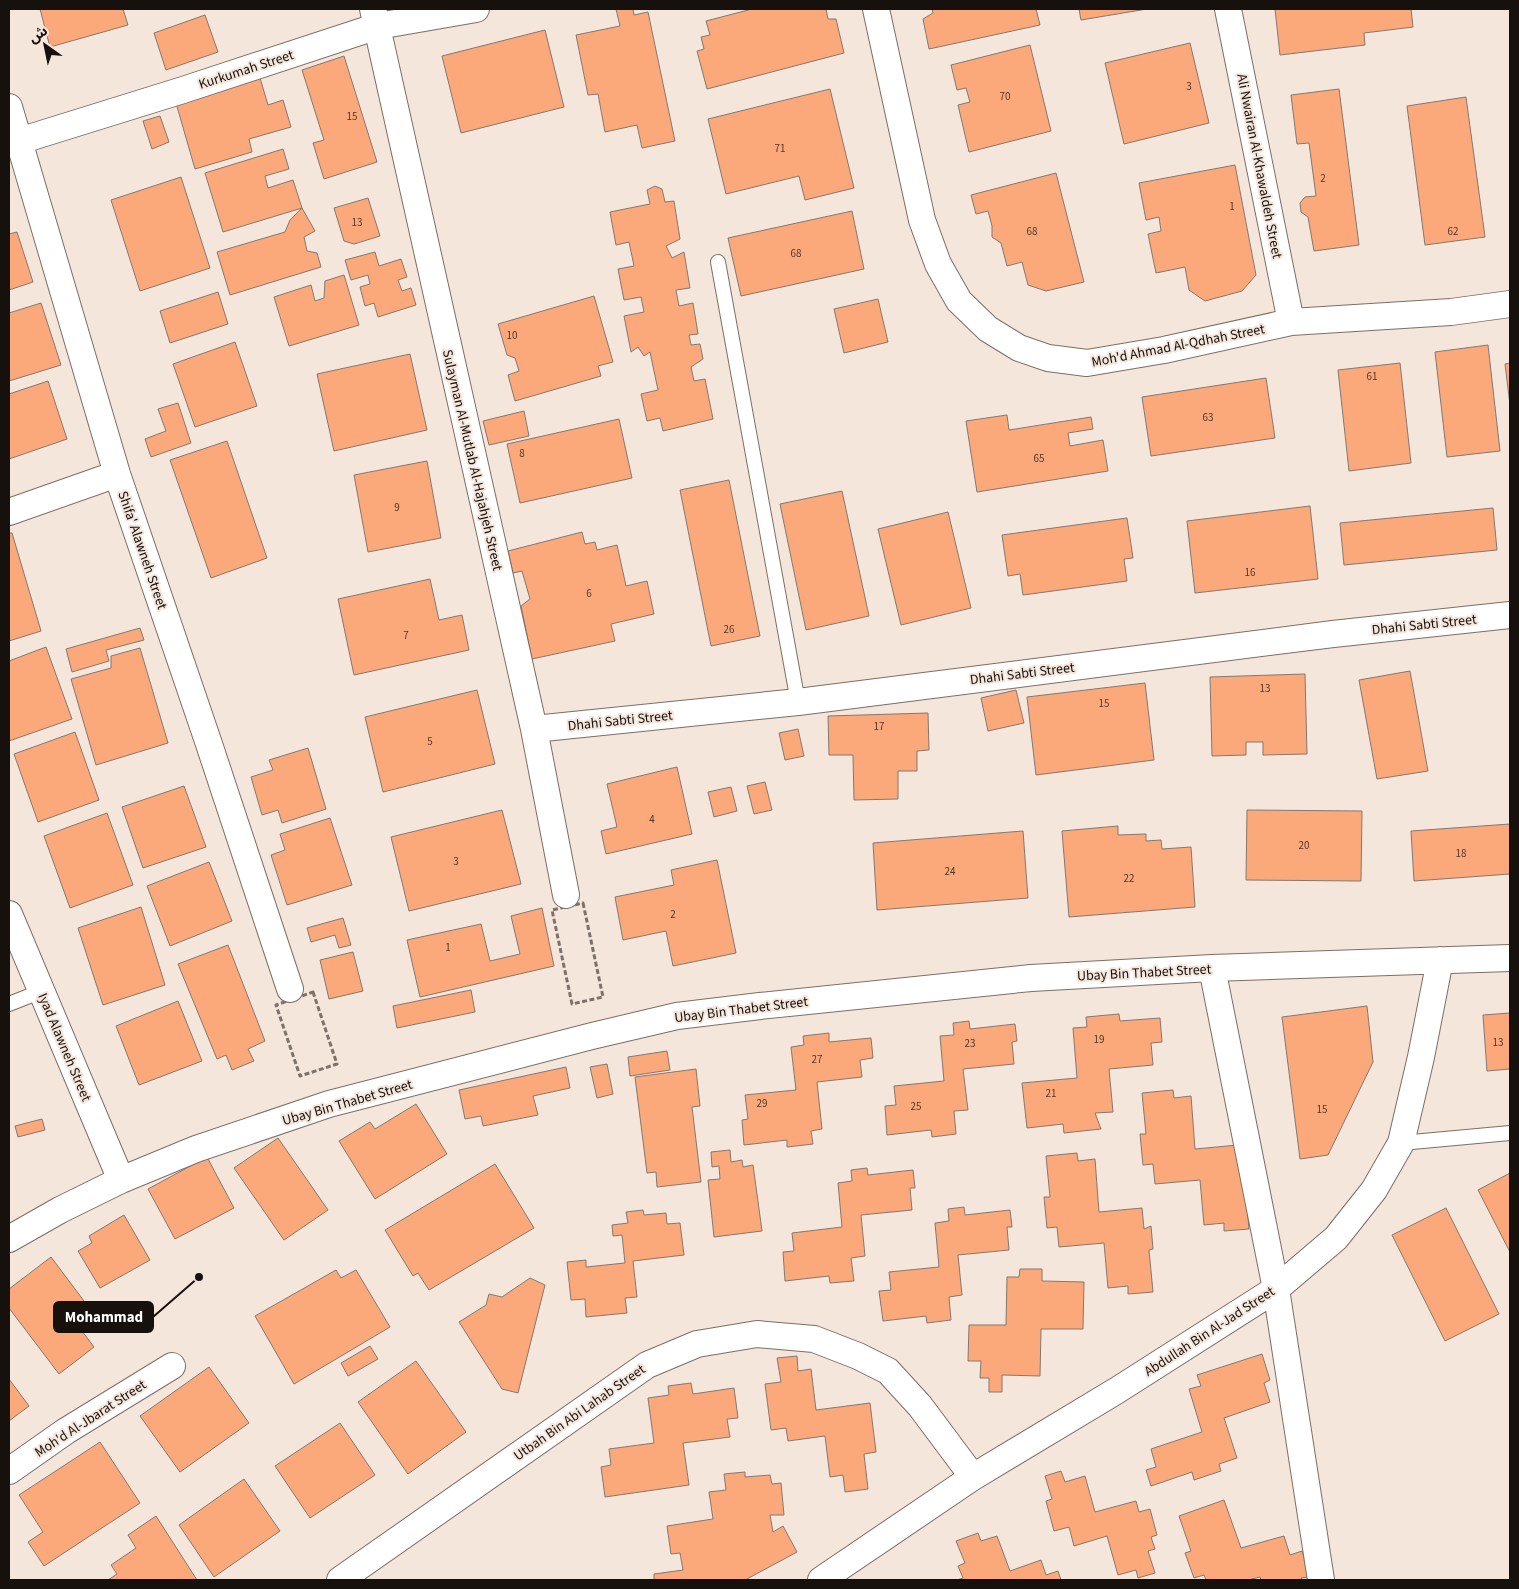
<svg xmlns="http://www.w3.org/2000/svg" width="1519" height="1589" viewBox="0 0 1519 1589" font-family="'Source Sans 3','Noto Sans Arabic',sans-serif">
	<rect width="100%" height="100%" fill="#f5e6dc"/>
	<!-- building -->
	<path fill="#fba97b" stroke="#85776f" d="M40,9h83l5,16 -78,22z
		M616,9h17l1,6 14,-3 27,129 -33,7 -5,-23 -32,7 -7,-38 -10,1 -12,-60 44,-9z
		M752,9h74l2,10h8l8,34 -137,36 -10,-38 7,-2 -3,-12 9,-2 -4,-14z
		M932,9h104l4,16 -111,24 -6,-30 10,-6z
		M1079,9h68l-66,11z
		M1275,9h136l2,18 -49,6 1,12 -85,10z
		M205,15l13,37 -52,18 -12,-37z
		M545,30l19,77 -103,26 -19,-77z
		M1190,43l19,80 -85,21 -19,-81z
		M1030,45l21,86 -82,21 -11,-47 12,-3 -4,-14 -9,2 -6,-25z
		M344,56l33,106 -53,17 -11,-36 11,-3 -22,-70z
		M260,78l8,27 15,-5 8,27 -42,12 3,13 -57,17 -19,-66z
		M830,89l24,99 -49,12 -6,-24 -73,18 -18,-75z
		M1339,89l20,156 -45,6 -6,-34 -7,-5 -1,-9 5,-6 11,-1 -7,-53 -12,1 -6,-49z
		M1466,97l19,140 -60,8 -18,-139z
		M160,116l9,26 -17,7 -9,-28z
		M283,149l6,20 -24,7 3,12 25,-8 9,28 -79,24 -18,-59z
		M1235,165l21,110 -14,16 -37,10 -16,-11 -4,-23 -29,6 -8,-39 13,-3 -2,-14 -13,3 -7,-37z
		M1056,173l28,109 -38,9 -18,-6 -6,-23 -15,4 -6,-23 -9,-6v-11l-4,-15 -12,3 -5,-19z
		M181,177l29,91 -70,23 -29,-91z
		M655,186l7,3 3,13 9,-1 6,38 -14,7 6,12 12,-6 6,36 -14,2 3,16 14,-3 5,31 -9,1 2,10 9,-1 3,15 -12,8 3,14 11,-2 8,40 -50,12 -3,-13 -13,3 -6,-27 17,-4 -8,-38 -6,4 -6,-9 -7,5 -7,-36 20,-4 -3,-15 -17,3 -6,-31 16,-3 -5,-24 -13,3 -6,-33 40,-8 -3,-14z
		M368,198l12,38 -26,8 -10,-3 -10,-33z
		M302,208l13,23 -11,6 3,14 10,2 4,14 -91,28 -13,-43 68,-20 5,-12z
		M852,211l12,58 -123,27 -13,-58z
		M17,232l16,50 -24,8v-56z
		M375,252l4,14 22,-7 6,18 -9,3 4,11 9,-3 5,17 -38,12 -4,-14 -9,3 -5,-19 10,-3 -2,-9 -17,5 -6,-20z
		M344,275l15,50 -70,21 -15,-49 37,-12 4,16 9,-3 1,-17z
		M218,292l10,32 -58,19 -10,-32z
		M594,296l19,66 -15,4 3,10 -86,25 -7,-26 11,-4 -4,-13 -8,-3 -9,-31z
		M878,299l10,43 -44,11 -10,-44z
		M41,303l20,62 -52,16v-68z
		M235,342l22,64 -62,21 -22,-63z
		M1488,345l12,106 -53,6 -12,-105z
		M410,354l17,76 -93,21 -17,-77z
		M1400,363l11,100 -62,8 -11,-101z
		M1510,363v42l-5,-41z
		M1266,378l9,60 -124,18 -9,-59z
		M48,381l19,58 -58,20v-65z
		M178,403l13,40 -40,14 -6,-18 21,-8 -8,-22z
		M524,411l5,25 -40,9 -6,-24z
		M1007,415l2,15 82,-13 2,12 -25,4 2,13 33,-6 5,31 -131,21 -11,-71z
		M619,419l13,59 -112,25 -13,-59z
		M227,441l40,117 -56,20 -41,-118z
		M427,461l14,77 -73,14 -14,-77z
		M729,480l31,156 -49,10 -31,-156z
		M842,491l27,125 -63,14 -26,-126z
		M1310,506l8,73 -123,14 -8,-72z
		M1493,508l4,42 -153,15 -4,-42z
		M948,512l23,96 -70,17 -23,-96z
		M1127,518l6,40 -9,1 3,22 -104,14 -3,-21 -12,2 -6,-41z
		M582,532l3,12 10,-2 2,8 20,-5 9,41 21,-5 7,33 -43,10 4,17 -83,18 -11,-53 9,-7 -8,-28 -9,2 -5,-22z
		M9,533h3l29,98 -32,10z
		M430,579l9,41 23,-5 7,35 -115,25 -16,-76z
		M140,628l4,12 -38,10 3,11 -37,11 -6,-23z
		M46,647l26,72 -63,22v-80z
		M140,648l28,95 -72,22 -25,-86 40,-11v-12z
		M1410,671l18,100 -51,8 -18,-99z
		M1305,674l2,80 -44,1v-13h-17v13l-34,1 -2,-79z
		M1145,683l9,77 -118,15 -9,-78z
		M477,690l18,74 -112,28 -18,-75z
		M1016,690l8,33 -36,8 -7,-33z
		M928,713l1,37 -12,1v20h-19v28l-44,1 -1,-45h-24l-1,-39z
		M798,729l6,27 -19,4 -6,-27z
		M75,732l24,68 -61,22 -24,-68z
		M308,748l18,61 -44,14 -4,-13 -16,5 -11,-38 22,-7 -4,-10z
		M677,767l15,67 -86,20 -5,-23 16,-4 -10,-43z
		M765,782l7,28 -18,4 -7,-28z
		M184,786l22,61 -63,21 -21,-61z
		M731,787l6,24 -23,6 -6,-25z
		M502,810l19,74 -112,27 -18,-74z
		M1247,810l115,1 -1,70 -115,-1z
		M107,813l26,72 -63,23 -26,-72z
		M330,818l22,67 -65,20 -16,-50 14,-5 -5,-16z
		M1510,824v50l-96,7 -3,-50z
		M1118,826v9l28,-1v7l15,-1 1,9 29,-2 4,60 -126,10 -7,-86z
		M1023,831l5,67 -151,12 -4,-67z
		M717,860l19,93 -63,13 -7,-35 -43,9 -8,-43 59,-12 -3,-15z
		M209,862l23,59 -62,25 -23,-60z
		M141,907l24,78 -62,20 -25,-77z
		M542,908l12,58 -134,31 -13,-57 74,-16 9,37 30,-7 -9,-38z
		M343,918l8,27 -12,3 -4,-13 -24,7 -4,-14z
		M228,945l37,96 -17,8 6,12 -22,9 -6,-15 -9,4 -39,-95z
		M353,952l10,39 -34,8 -9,-39z
		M471,990l4,22 -78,16 -4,-22z
		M178,1001l24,60 -63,24 -23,-59z
		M1367,1006l6,56 -45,93 -28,4 -18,-142z
		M1510,1013v56l-23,2 -4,-56z
		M1119,1014l1,7 40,-3 2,24 -11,1 2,22 -44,4 4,43 -18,1 6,16 -37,4 -1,-9 -36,4 -5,-45 55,-5 -4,-50 14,-1 -1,-10z
		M969,1021l1,8 45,-5 2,17 -5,1 2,22 -51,5 5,41 -14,1 2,23 -24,3 -1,-7 -44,5 -2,-29 11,-1 -2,-19 50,-5 -4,-45 14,-1 -1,-12z
		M829,1033v9l42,-4 2,20 -13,2 2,17 -45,5 5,47 -11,2 2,13 -26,3v-7l-43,5 -2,-25 6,-1 -3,-24 51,-5 -5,-43 13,-2 -1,-9z
		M667,1051l3,19 -40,6 -2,-19z
		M607,1064l6,30 -16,4 -7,-31z
		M566,1067l4,21 -37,8 5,19 -55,11 -2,-10 -16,3 -6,-29z
		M696,1069l4,37 -8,1 9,75 -44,5 -1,-15 -9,1 -12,-96z
		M1173,1090l1,8 17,-2 4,53 43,-4 7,41 4,43 -25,2v-8l-20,2 -4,-45 -45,4 -2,-20 -10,1 -3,-31h6l-4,-41z
		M416,1104l31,50 -72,45 -36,-58 31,-19 5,7z
		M42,1119l3,11 -27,7 -3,-11z
		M278,1138l50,72 -44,30 -50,-72z
		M730,1150l1,12 11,-2 1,7 10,-2 9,66 -48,6 -6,-57 12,-1 -1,-13 -7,1 -1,-15z
		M1077,1153l1,8 17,-2 4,53 43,-4 2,21 7,-3 2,23 -4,1 4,42 -25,2v-8l-20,2 -4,-45 -45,4 -2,-20 -10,1 -3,-31h6l-4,-41z
		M207,1157l27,51 -59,31 -27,-50z
		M495,1164l39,64 -105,62 -11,-17 -5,3 -28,-46z
		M867,1168l1,7 45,-5 2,18h-5l2,22 -51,5 4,41 -14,2 3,23 -24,2 -1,-7 -44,5 -2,-29 11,-1 -2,-18 50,-6 -4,-44 14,-2 -1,-11z
		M1510,1173v79l-32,-62z
		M964,1207l1,8 45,-5 2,17h-5l2,23 -51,5 4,40 -13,2 2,23 -24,3 -1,-7 -43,5 -4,-30 12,-1 -2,-18 50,-5 -4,-44 14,-2 -1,-12z
		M1446,1208l53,106 -54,27 -53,-106z
		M643,1210l1,5 22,-2 1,11 13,-1 4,32 -51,6 4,36 -12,1 2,15 -41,4 -1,-18 -14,1 -4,-38 19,-2v7l39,-4 -3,-28 -9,1 -1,-11 16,-2 -2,-11z
		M124,1215l26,45 -50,28 -22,-37 14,-8 -3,-7z
		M51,1257l36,48 -7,5 11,15 -9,6 12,16 -35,27 -50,-66v-19z
		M1020,1269h22v12l42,1 -1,47h-42l-1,47 -38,-1v17h-13v-14h-9l1,-17h-13l1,-36h37l1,-48h12z
		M336,1270l5,8 15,-8 34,57 -96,57 -39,-68z
		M530,1278l15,7 -27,108 -16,-4 -43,-67 27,-17 3,-11 13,3z
		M370,1346l8,13 -30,17 -7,-13z
		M1262,1354l8,26 -6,3 6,19 -46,16 13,40 -18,6 2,7 -27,9 -2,-8 -41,14 -5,-16 10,-3 -5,-18 51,-17 -13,-43 12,-3 -4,-11z
		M797,1356l1,15 13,-2 5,41 54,-7 6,49 -12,2 4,35 -23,3 -2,-17 -13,2 -5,-41 -37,5 -2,-13 -15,2 -6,-46 16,-2 -4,-24z
		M416,1361l50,71 -58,42 -50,-72z
		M209,1367l40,56 -69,49 -40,-56z
		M9,1379l20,27 -20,15z
		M691,1383l2,11 41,-6 4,30 -11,1 3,18 -47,6 6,42 -84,12 -4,-30 10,-2 -2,-16 45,-6 -6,-45 21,-3 -1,-9z
		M340,1423l35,52 -65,43 -35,-52z
		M100,1442l40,61 -96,63 -16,-24 15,-10 -24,-37z
		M1061,1471l4,11 20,-6 10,36 41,-11 3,11 11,-3 7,26 -6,2 4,12 -7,2 7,22 -17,5 -2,-8 -18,5 -11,-39 -33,10 -5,-19 -15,4 -8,-30 6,-2 -7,-23z
		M745,1472v5l25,-2 2,9 9,-1 3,32h-14l3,17 10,-6 14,26 -52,28h-91v-6l29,-4 -3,-17 -9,1 -4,-28 46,-7 -4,-27 17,-2 -2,-16z
		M244,1479l36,52 -66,46 -35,-52z
		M1224,1500l17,48 43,-12 6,19 12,-4 8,26 -9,1 1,2h-41l-1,-3 -12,3h-42l-2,-5 -10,3 -9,-25 6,-2 -12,-35z
		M156,1516l41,64h-89l9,-6 -6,-9 25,-17 -8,-13z
		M978,1533l3,8 16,-5 13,35 31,-11 5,15 12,-4 3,9h-104l6,-2 -5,-12 7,-3 -9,-22z"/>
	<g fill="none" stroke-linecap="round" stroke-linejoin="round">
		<!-- lane casing -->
		<g stroke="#7c6e66" stroke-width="16">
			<path id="lane" d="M718,262l80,440
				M9,1004l33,-13
				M1401,1143l109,-10"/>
		</g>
		<!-- street casing -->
		<g stroke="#7c6e66" stroke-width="28">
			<path id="street" d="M373,9l161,720 32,166
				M876,9l46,211 16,44 21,37 29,28 31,19 29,10 39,5 77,-13 127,-28 160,-10 59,-8
				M1228,9l63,313
				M9,107l108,367 92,270 81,245
				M19,141l164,-51 195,-64 98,-17
				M9,512l108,-38
				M534,729l264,-27 535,-68 177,-19
				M9,914l112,266
				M1212,968l64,321 45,291
				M9,1239l51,-29 61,-30 75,-31 133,-45 263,-68 85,-20 83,-10 271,-28 181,-10 298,-10
				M9,1471l57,-40 106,-65
				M340,1580l307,-215 50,-21 60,-10 57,5 44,17 30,15 32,35 53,71
				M821,1580l152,-103 143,-86 160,-102 60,-51 38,-48 27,-47 20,-86 19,-97"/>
		</g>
		<!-- path -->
		<path stroke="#7c726b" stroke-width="3" stroke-dasharray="5 2.5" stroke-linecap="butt" d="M583,903l20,94 -31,7 -20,-94z
			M313,992l24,72 -37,12 -24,-71z"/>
		<!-- lane -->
		<use href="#lane" stroke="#fff" stroke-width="14"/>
		<!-- street -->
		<use href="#street" stroke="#fff" stroke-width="26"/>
	</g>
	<g text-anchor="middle" stroke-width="4" stroke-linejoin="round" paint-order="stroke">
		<!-- number labels -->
		<g font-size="11" fill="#503729">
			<text x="1189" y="90">3</text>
			<text x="1005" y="100">70</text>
			<text x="352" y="120">15</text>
			<text x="780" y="152">71</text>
			<text x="1323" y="182">2</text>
			<text x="1232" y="210">1</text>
			<text x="357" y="226">13</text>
			<text x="1032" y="235">68</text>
			<text x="1453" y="235">62</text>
			<text x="796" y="257">68</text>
			<text x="512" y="339">10</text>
			<text x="1372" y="380">61</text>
			<text x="1208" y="421">63</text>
			<text x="522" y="457">8</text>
			<text x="1039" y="462">65</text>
			<text x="397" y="511">9</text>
			<text x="1250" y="576">16</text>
			<text x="589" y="597">6</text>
			<text x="729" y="633">26</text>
			<text x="406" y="639">7</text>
			<text x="1265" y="692">13</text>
			<text x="1104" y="707">15</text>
			<text x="879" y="730">17</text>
			<text x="430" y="745">5</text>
			<text x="652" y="823">4</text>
			<text x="1304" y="849">20</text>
			<text x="1461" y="857">18</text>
			<text x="456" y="865">3</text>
			<text x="950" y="875">24</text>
			<text x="1129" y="882">22</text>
			<text x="673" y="918">2</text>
			<text x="448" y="951">1</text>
			<text x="1099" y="1043">19</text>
			<text x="1498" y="1046">13</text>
			<text x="970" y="1047">23</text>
			<text x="817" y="1063">27</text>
			<text x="1051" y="1097">21</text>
			<text x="762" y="1107">29</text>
			<text x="916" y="1110">25</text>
			<text x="1322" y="1113">15</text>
		</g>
		<!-- street labels -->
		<g font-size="14" fill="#17110e" stroke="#f5e6dc">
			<text transform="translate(246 69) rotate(-18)" y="5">Kurkumah Street</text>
			<text transform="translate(1260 166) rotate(79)" y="5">Ali Nwairan Al-Khawaldeh Street</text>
			<text transform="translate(1178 345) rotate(-11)" y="5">Moh'd Ahmad Al-Qdhah Street</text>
			<text transform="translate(473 460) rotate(77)" y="5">Sulayman Al-Mutlab Al-Hajahjeh Street</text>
			<text transform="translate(143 550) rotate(71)" y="5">Shifa' Alawneh Street</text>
			<text transform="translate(1424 624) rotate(-6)" y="5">Dhahi Sabti Street</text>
			<text transform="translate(1022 673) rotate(-7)" y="5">Dhahi Sabti Street</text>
			<text transform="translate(620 720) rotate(-6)" y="5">Dhahi Sabti Street</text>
			<text transform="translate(1144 972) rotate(-3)" y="5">Ubay Bin Thabet Street</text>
			<text transform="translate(741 1009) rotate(-7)" y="5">Ubay Bin Thabet Street</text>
			<text transform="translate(65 1047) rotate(67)" y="5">Iyad Alawneh Street</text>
			<text transform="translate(347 1102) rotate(-16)" y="5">Ubay Bin Thabet Street</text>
			<text transform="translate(1209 1331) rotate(-33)" y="5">Abdullah Bin Al-Jad Street</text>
			<text transform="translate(579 1412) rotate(-35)" y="5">Utbah Bin Abi Lahab Street</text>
			<text transform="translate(90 1418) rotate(-33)" y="5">Moh'd Al-Jbarat Street</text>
		</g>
	</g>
	<!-- callouts -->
	<path fill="none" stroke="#17110e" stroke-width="2" d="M199 1277L153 1317"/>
	<circle fill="#17110e" stroke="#f5e6dc" stroke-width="2" cx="199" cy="1277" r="5"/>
	<rect fill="#17110e" stroke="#17110e" stroke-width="2" x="54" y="1302" width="99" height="30" rx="5"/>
	<g font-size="15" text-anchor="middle" font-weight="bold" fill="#fff">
		<text x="104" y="1322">Mohammad</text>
	</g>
	<!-- border -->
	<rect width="1519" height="1589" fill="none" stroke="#17110e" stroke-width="20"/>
	<!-- north arrow -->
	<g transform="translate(45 45) rotate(327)" stroke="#f5e6dc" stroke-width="4" paint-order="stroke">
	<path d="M0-4L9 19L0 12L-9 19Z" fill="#17110e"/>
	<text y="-8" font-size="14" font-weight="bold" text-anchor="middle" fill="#17110e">ش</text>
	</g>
</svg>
